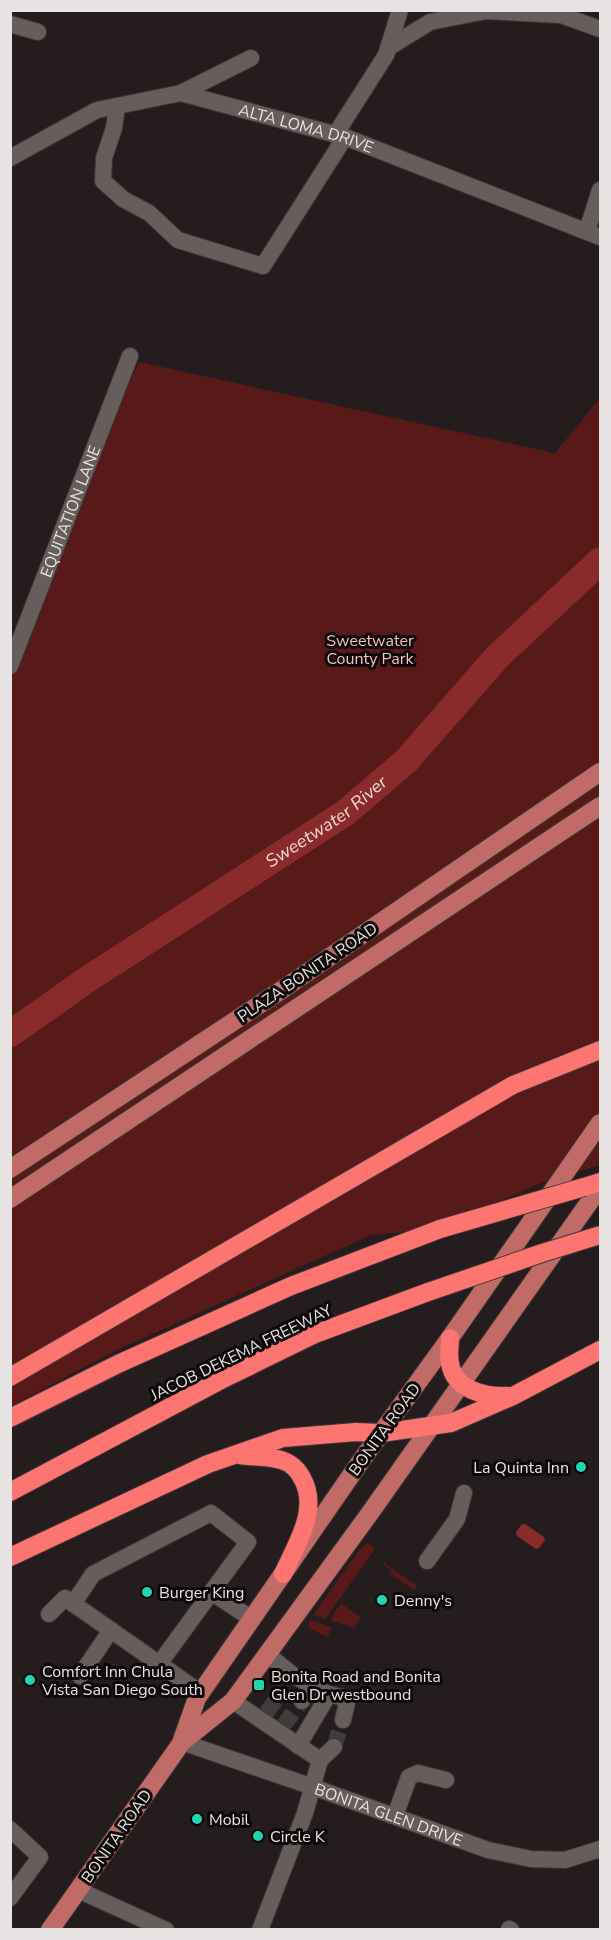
<svg xmlns="http://www.w3.org/2000/svg" width="611" height="1940" viewBox="0 0 611 1940" font-family="'Nunito Sans',sans-serif">
	<rect width="100%" height="100%" fill="#251d1d"/>
	<!-- green -->
	<path fill="#581919" d="M139,362l416,91 45,-55v767l-62,19 -98,45 -69,6 -256,116 -104,55v-727l57,-157 41,-95z
		M368,1543l7,6 -50,70 -12,-4 47,-66z
		M384,1563l33,23 -3,4 -25,-17 2,-3 -7,-5z
		M341,1603l20,15 -7,10 -22,-7 -1,-3z
		M310,1620l21,7 -3,10 -20,-9z"/>
	<!-- water -->
	<path fill="#892a2b" d="M522,1524h3l19,13 1,3 -6,8 -3,1 -19,-13 -1,-4z"/>
	<g fill="none" stroke-linecap="round" stroke-linejoin="round">
		<!-- river -->
		<path stroke="#892a2b" stroke-width="27" id="s1" d="M10,1034l78,-55 257,-166 61,-52 92,-105 102,-95"/>
		<!-- minor-tunnel -->
		<path stroke="#423b3b" stroke-width="16" stroke-dasharray="16 8" stroke-linecap="butt" d="M266,1713l18,-24
			M283,1726l19,-25
			M334,1747l9,-27"/>
		<!-- minor casing -->
		<g stroke="#3e3837" stroke-width="18">
			<g id="minor">
				<path d="M10,24l28,8"/>
				<path d="M388,48l42,-26 56,-11 75,4 39,14"/>
				<path d="M181,93l70,-35"/>
				<path d="M117,106l-3,22 -10,30 -1,23 20,18 26,14 29,27 85,26 82,-129"/>
				<path d="M335,135l51,-80 14,-45"/>
				<path id="s2" d="M10,158l87,-48 84,-17 164,44 255,100"/>
				<path d="M587,231l13,-41"/>
				<path id="s3" d="M10,666l120,-310"/>
				<path d="M427,1561l30,-42 7,-26"/>
				<path d="M211,1592l41,27"/>
				<path d="M73,1604l20,-30 118,-61 37,29 -89,122"/>
				<path d="M49,1614l16,-16 136,95"/>
				<path d="M267,1654l27,22 35,18 -31,52"/>
				<path d="M80,1676l31,-46"/>
				<path d="M329,1694l15,4 3,5 -4,17"/>
				<path d="M233,1701l87,59 -15,53 -45,117"/>
				<path d="M302,1701l10,-16"/>
				<path id="s4" d="M182,1742l131,45 175,63 43,9 34,1 35,-11"/>
				<path d="M320,1760l14,-13"/>
				<path d="M395,1816l14,-39 9,-4 28,7"/>
				<path d="M10,1829l30,28 -30,41"/>
				<path d="M78,1890l88,40"/>
				<path d="M509,1929l2,1"/>
			</g>
		</g>
		<!-- major casing -->
		<g stroke="#3e3837" stroke-width="20">
			<path id="major" d="M10,1169l273,-180 317,-217
				M10,1199l590,-393
				M182,1740l15,-42 166,-240 87,-120 150,-215
				M50,1930l132,-188 51,-41 137,-188 230,-326"/>
		</g>
		<!-- highway casing -->
		<g stroke="#3e3837" stroke-width="20">
			<path id="highway" d="M584,1187l16,-5
				M450,1338c0,8 -2,17 0,25 4,27 35,34 58,33
				M10,1377l503,-292 87,-35
				M10,1418l108,-54 173,-78 149,-57
				M240,1455c13,2 29,1 41,5 10,3 17,10 21,18 18,31 -6,67 -19,96
				M10,1492l211,-112 94,-46 113,-42
				M10,1557l198,-93 75,-26 73,-6 25,1 70,-10 62,-27 87,-46"/>
		</g>
		<!-- minor -->
		<use href="#minor" stroke="#665d5c" stroke-width="16"/>
		<!-- major -->
		<use href="#major" stroke="#c16b68" stroke-width="18"/>
		<!-- highway -->
		<use href="#highway" stroke="#fe7470" stroke-width="18"/>
		<!-- highway-bridge casing -->
		<g stroke="#3e3837" stroke-width="20" stroke-linecap="butt">
			<path id="highway-bridge" d="M440,1229l144,-42
				M428,1292l114,-39 58,-18"/>
		</g>
		<!-- highway-bridge -->
		<use href="#highway-bridge" stroke="#fe7470" stroke-width="18"/>
	</g>
	<!-- markers -->
	<g fill="#1fd5b0" stroke="#0c0808" stroke-width="2">
		<circle cx="581" cy="1467" r="6"/>
		<circle cx="147" cy="1592" r="6"/>
		<circle cx="382" cy="1600" r="6"/>
		<circle cx="30" cy="1680" r="6"/>
		<rect x="253" y="1679" width="12" height="12" rx="3"/>
		<circle cx="197" cy="1819" r="6"/>
		<circle cx="258" cy="1836" r="6"/>
	</g>
	<g text-anchor="middle" stroke-width="6" stroke-linejoin="round" paint-order="stroke">
		<!-- street labels -->
		<g font-size="16" fill="#e8e3e3" stroke="#0c0808">
			<text dy="6" stroke="none"><textPath href="#s2" startOffset="315">ALTA LOMA DRIVE</textPath></text>
			<text dy="6" stroke="none"><textPath href="#s3" startOffset="166">EQUITATION LANE</textPath></text>
			<text transform="translate(307 972) rotate(-34)" y="6">PLAZA BONITA ROAD</text>
			<text transform="translate(241 1352) rotate(-26)" y="6">JACOB DEKEMA FREEWAY</text>
			<text transform="translate(384 1429) rotate(-54)" y="6">BONITA ROAD</text>
			<text dy="6" stroke="none"><textPath href="#s4" startOffset="219">BONITA GLEN DRIVE</textPath></text>
			<text transform="translate(116 1836) rotate(-55)" y="6">BONITA ROAD</text>
		</g>
		<!-- park labels -->
		<g font-size="16" fill="#f7c1bc" stroke="#0c0808">
			<text x="370" y="646">Sweetwater<tspan x="370" dy="18">County Park</tspan></text>
		</g>
		<!-- poi labels -->
		<g font-size="16" fill="#e8e3e3" stroke="#0c0808" text-anchor="start">
			<text x="569" y="1473" text-anchor="end">La Quinta Inn</text>
			<text x="159" y="1598">Burger King</text>
			<text x="394" y="1606">Denny's</text>
			<text x="42" y="1677">Comfort Inn Chula<tspan x="42" dy="18">Vista San Diego South</tspan></text>
			<text x="271" y="1682">Bonita Road and Bonita<tspan x="271" dy="18">Glen Dr westbound</tspan></text>
			<text x="209" y="1825">Mobil</text>
			<text x="270" y="1842">Circle K</text>
		</g>
		<!-- water labels -->
		<g font-size="18" font-style="italic" fill="#f4d7d5" stroke="#0c0808">
			<text dy="6" stroke="none"><textPath href="#s1" startOffset="381">Sweetwater River</textPath></text>
		</g>
	</g>
	<!-- border -->
	<rect width="611" height="1940" fill="none" stroke="#e8e3e3" stroke-width="24"/>
</svg>
